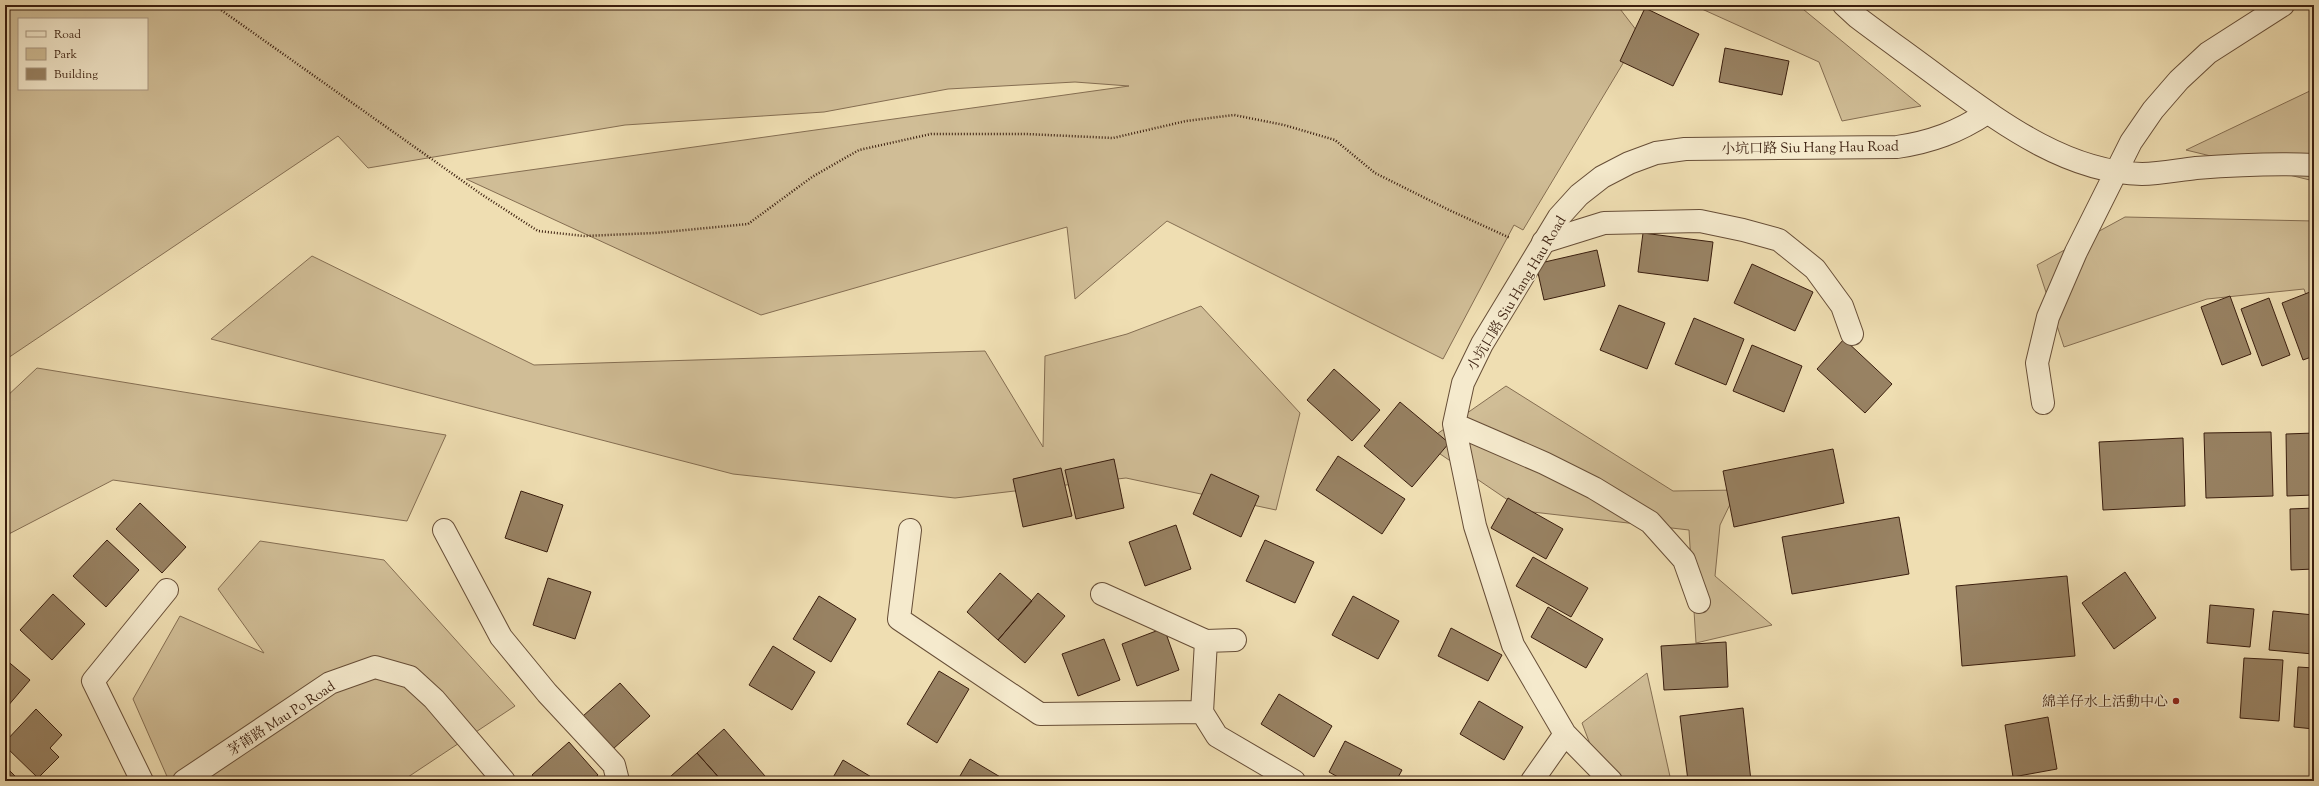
<svg xmlns="http://www.w3.org/2000/svg" width="2319" height="786" viewBox="0 0 2319 786" font-family="'Sorts Mill Goudy','Noto Serif TC',serif">
	<rect width="100%" height="100%" fill="#efdeb2"/>
	<filter id="stains"><feTurbulence type="fractalNoise" baseFrequency=".005" numOctaves="4"/><feColorMatrix values="0 0 0 0 .2 0 0 0 0 .09 0 0 0 0 .02 0 0 0 .5 -.17"/></filter>
	<radialGradient id="worn" r=".72"><stop offset=".6" stop-color="#630" stop-opacity="0"/><stop offset="1" stop-color="#630" stop-opacity=".3"/></radialGradient>
	<!-- green -->
	<path fill="#d0bd96" stroke="#856e52" fill-rule="evenodd" d="M5,5h1612l23,30 -117,195 -9,-5 -71,134 -276,-138 -92,78 -8,-72 -306,88 -295,-136 663,-93 -54,-4 -127,7 -124,23 -199,13 -257,43 -30,-32 -333,224zM19,19h128v70h-128z
		M1693,5h105l123,101 -79,15 -23,-59z
		M2314,89v92l-128,-31z
		M2125,217l189,4v98l-10,-30 -97,10 -143,48 -27,-82z
		M312,256l222,109 451,-14 58,96 2,-91 82,-22 74,-28 99,107 -24,97 -150,-32 -171,20 -222,-24 -522,-135z
		M37,368l409,67 -39,86 -294,-41 -108,56v-138z
		M1506,386l167,105 64,-1 -17,35 -5,51 57,49 -76,18 -7,-113 -165,-19 -100,-68z
		M260,541l124,19 131,146 -113,75h-233l-36,-82 47,-83 84,37 -46,-64z
		M1647,673l24,108h-67l-22,-58z"/>
	<!-- building -->
	<path fill="#988263" stroke="#3a1e0e" d="M1645,8l54,26 -26,52 -53,-25z
		M1725,48l64,13 -7,34 -63,-13z
		M1643,233l70,9 -5,39 -70,-9z
		M1597,250l8,36 -61,14 -8,-36z
		M1752,264l61,28 -18,39 -61,-28z
		M2310,292l4,10v54l-11,4 -21,-57z
		M2230,296l21,58 -29,11 -21,-58z
		M2269,298l21,57 -28,11 -21,-57z
		M1619,305l46,18 -18,46 -47,-19z
		M1694,318l50,21 -18,46 -51,-21z
		M1844,339l48,45 -27,29 -48,-44z
		M1752,345l50,21 -18,46 -51,-21z
		M1334,369l46,41 -28,31 -45,-41z
		M1400,402l49,41 -37,44 -48,-41z
		M2271,432l2,64 -67,2 -2,-65z
		M2314,433v62l-27,1 -1,-62z
		M2183,438l2,68 -82,4 -4,-68z
		M1833,449l11,54 -110,24 -11,-56z
		M1338,456l67,43 -23,35 -66,-44z
		M1114,459l10,49 -48,11 -11,-49z
		M1061,468l11,48 -49,11 -10,-48z
		M1211,474l48,22 -18,41 -48,-23z
		M521,491l42,14 -16,47 -42,-14z
		M1508,498l55,31 -17,30 -55,-31z
		M140,503l46,44 -24,26 -46,-44z
		M2314,508v61l-23,1 -1,-61z
		M1899,517l10,57 -117,20 -10,-57z
		M1176,525l15,44 -46,17 -16,-44z
		M107,540l32,30 -33,37 -33,-31z
		M1265,540l49,22 -19,41 -49,-22z
		M1533,557l55,31 -17,29 -55,-31z
		M2125,572l31,46 -42,31 -32,-46z
		M1000,573l32,28 -34,39 -31,-28z
		M2067,576l8,80 -113,10 -6,-80z
		M548,578l43,14 -16,47 -42,-14z
		M1038,593l27,23 -40,47 -27,-23z
		M53,594l32,30 -33,36 -32,-30z
		M819,596l37,23 -25,43 -38,-23z
		M1353,596l46,25 -21,38 -46,-24z
		M2210,605l44,4 -4,38 -43,-4z
		M1548,607l55,32 -17,29 -55,-31z
		M2273,611l41,4 -1,39 -44,-4z
		M1164,628l15,42 -42,16 -15,-42z
		M1451,628l51,27 -14,26 -50,-25z
		M1104,639l16,41 -42,16 -16,-42z
		M1726,642l2,45 -64,3 -3,-44z
		M773,646l42,26 -23,38 -43,-25z
		M2244,658l39,2 -4,61 -39,-3z
		M5,659l25,21 -23,27 -2,-1z
		M2298,667l16,1v61l-20,-2z
		M939,671l30,18 -32,54 -30,-19z
		M620,683l30,33 -37,33 -30,-33z
		M1279,694l53,32 -18,31 -53,-33z
		M1479,701l44,26 -19,33 -44,-26z
		M1743,708l8,73h-63l-8,-65z
		M36,709l26,26 -12,13 9,9 -21,21 -33,-32v-4z
		M2048,717l9,52 -44,8 -8,-52z
		M724,729l41,47 -6,5h-37l-25,-28z
		M1345,741l57,29 -6,11h-51l-16,-9z
		M569,742l29,33 -7,6h-54l-5,-6z
		M697,753l25,28h-46l-5,-5z
		M970,759l37,22h-50z
		M843,760l35,21h-47z
		M5,766l15,15h-15z
		M486,776l4,5h-10z"/>
	<g fill="none" stroke-linecap="round" stroke-linejoin="round">
		<!-- lane casing -->
		<g stroke="#674e37" stroke-width="24">
			<path id="lane" d="M1543,242l61,-19 96,-2 43,9 36,10 36,29 27,37 10,28"/>
		</g>
		<!-- street casing -->
		<g stroke="#674e37" stroke-width="24">
			<path id="street" d="M1844,5l13,12c29,22 59,43 88,65 58,42 122,90 197,92 18,0 36,-4 54,-6 39,-3 79,-5 118,-3
				M2043,403l-6,-40 11,-46 28,-65 55,-110 22,-32 26,-30 29,-27 75,-48
				M1454,424l90,39 50,25 56,34 34,38 15,42
				M444,530l57,107 46,56 67,72 4,16
				M910,530l-11,89 141,95 162,-2
				M1102,594l104,47
				M1235,640l-29,1 -4,71 15,24 77,45
				M142,781l-49,-100 74,-91
				M184,781l146,-98 45,-16 35,10 24,22 70,82
				M1532,781l33,-47
				M1611,781l-46,-47 -52,-89 -38,-119 -21,-102 9,-41 19,-39 77,-127 20,-22 23,-18 27,-14 27,-10 29,-4 212,-2c34,-5 61,-15 90,-34"/>
		</g>
		<!-- path -->
		<path stroke="#3a1e0e" stroke-width="2.5" stroke-dasharray="1 2" stroke-linecap="butt" d="M214,5l267,189 57,37 46,5 71,-3 93,-9 64,-47 47,-27 72,-16h95l87,4 73,-17 48,-6 50,10 51,15 40,33 74,37 61,28"/>
		<!-- lane -->
		<use href="#lane" stroke="#f5eacd" stroke-width="22"/>
		<!-- street -->
		<use href="#street" stroke="#f5eacd" stroke-width="22"/>
	</g>
	<!-- markers -->
	<circle fill="#8f2418" stroke="#f5eacd" stroke-width="1.5" cx="2176" cy="701" r="4"/>
	<g text-anchor="middle" stroke-width="3" stroke-linejoin="round" paint-order="stroke">
		<!-- street labels -->
		<g font-size="14" fill="#3a1e0e" stroke="#f5eacd">
			<text transform="translate(1810 147) rotate(-1)" y="5">小坑口路 Siu Hang Hau Road</text>
			<text transform="translate(1516 293) rotate(-59)" y="5">小坑口路 Siu Hang Hau Road</text>
			<text transform="translate(281 718) rotate(-33)" y="5">茅莆路 Mau Po Road</text>
		</g>
		<!-- poi labels -->
		<g font-size="14" fill="#3a1e0e" stroke="#f5eacd" text-anchor="end">
			<text x="2168" y="706">綿羊仔水上活動中心</text>
		</g>
	</g>
	<!-- margin -->
	<rect width="2319" height="786" fill="none" stroke="#efdeb2" stroke-width="20"/>
	<rect x="6" y="6" width="2307" height="774" fill="none" stroke="#3a1e0e" stroke-width="2"/>
	<rect x="10" y="10" width="2299" height="766" fill="none" stroke="#3a1e0e"/>
	<!-- legend -->
	<rect x="18" y="18" width="130" height="72" fill="#f5eacd" stroke="#aa9881"/>
	<rect x="26" y="31" width="20" height="6" fill="#f5eacd" stroke="#aa9881"/>
	<text x="54" y="38" font-size="12" fill="#3a1e0e">Road</text>
	<rect x="26" y="48" width="20" height="12" fill="#d0bd96" stroke="#aa9881"/>
	<text x="54" y="58" font-size="12" fill="#3a1e0e">Park</text>
	<rect x="26" y="68" width="20" height="12" fill="#988263" stroke="#aa9881"/>
	<text x="54" y="78" font-size="12" fill="#3a1e0e">Building</text>
	<rect width="100%" height="100%" filter="url(#stains)"/>
	<rect width="100%" height="100%" fill="url(#worn)"/>
</svg>
